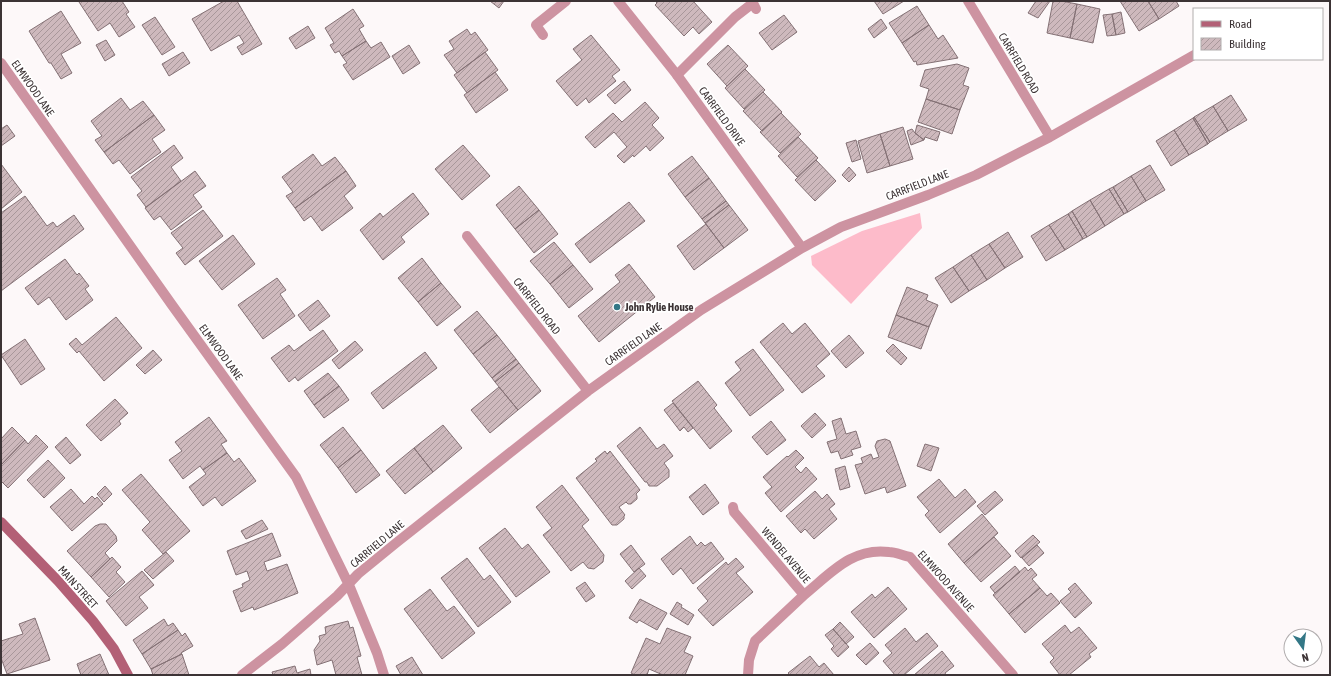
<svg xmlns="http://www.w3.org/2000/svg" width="1331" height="676" viewBox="0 0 1331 676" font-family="'Asap Condensed',sans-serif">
	<defs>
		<pattern id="building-hatch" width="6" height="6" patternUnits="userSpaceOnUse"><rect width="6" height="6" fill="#ceb9bd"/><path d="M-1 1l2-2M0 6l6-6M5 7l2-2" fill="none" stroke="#a8979a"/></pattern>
	</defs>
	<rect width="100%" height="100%" fill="#fdf8f9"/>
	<!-- grass -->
	<path fill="#fdbbca" d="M920,213l2,15 -71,76 -39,-39 -1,-9 51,-25z"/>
	<!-- building -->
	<path fill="url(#building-hatch)" stroke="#847175" d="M81,1h41l7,11 -3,2 9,13 -16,10 -9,-14 -12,8 -19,-29z
		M224,1h13l25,43 -20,11 -5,-8 7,-4 -5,-8 -28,16 -19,-32z
		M490,1h14l-5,7z
		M655,1h38l19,21 -13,12 -6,-7 -9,9 -29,-31 2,-2z
		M874,1h30l-21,13z
		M1036,1h14l-12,17 -10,-5z
		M1053,1h8l16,3 -7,34 -23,-5z
		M1120,1h28l11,18 -20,12z
		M1148,1h28l3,5 -20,13z
		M1077,4l23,5 -7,34 -23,-5z
		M917,6l12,19 -27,18 -13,-20z
		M353,9l11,17 -5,3 7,12 -24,15 -3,-5 -4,2 -5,-8 4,-2 -9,-15z
		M61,11l20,32 -20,11 11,19 -11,6 -10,-16h-2l-20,-32z
		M1121,12l4,21 -9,2 -4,-21z
		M1112,14l4,21 -9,1 -4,-21z
		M784,15l13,17 -25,18 -13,-17z
		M155,17l20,30 -13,8 -20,-30z
		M881,19l6,9 -13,10 -6,-9z
		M929,25l9,14 5,-4 15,23 -41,7 -1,-4 -2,1 -12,-19z
		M308,26l7,12 -19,11 -7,-11z
		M467,29l4,6 4,-3 13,18 -31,23 -13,-18 10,-6 -5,-8z
		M591,35l29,35 -8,6 4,5 -27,22 -3,-5 -9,8 -21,-25 26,-21 -9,-11z
		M106,40l9,15 -10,6 -9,-16z
		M366,41l5,7 10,-6 9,15 -37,23 -10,-15 4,-2 -5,-7z
		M409,45l11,18 -17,11 -11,-18z
		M728,45l20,21 -21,20 -20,-22z
		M183,52l7,11 -21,13 -7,-12z
		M485,52l13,18 -31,23 -13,-18z
		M957,64l12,4 -6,17 6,2 -9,23 -34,-11 3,-10 -9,-3 5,-16z
		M745,69l20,21 -21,19 -19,-21z
		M495,72l13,18 -32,23 -12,-18z
		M624,81l7,9 -16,14 -8,-9z
		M763,92l19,20 -20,19 -19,-20z
		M1231,95l16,25 -19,11 -15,-25z
		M121,98l9,12 13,-9 11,14 -50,37 -9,-12 7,-4 -11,-15z
		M926,99l34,11 -8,24 -34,-12z
		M645,102l14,16 -7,7 12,13 -14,13 -4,-5 -12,11 -1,-2 -9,8 -7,-7 10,-9 -13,-15 -19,16 -10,-11 28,-24 9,9z
		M1213,106l15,25 -18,11 -16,-25z
		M781,113l20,21 -21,19 -20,-21z
		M154,115l11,15 -13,9 9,13 -31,22 -11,-14 -6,4 -9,-12z
		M1194,117l16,25 -2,2 -15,-26z
		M1193,118l15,26 -19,11 -15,-25z
		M7,125l8,11 -14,10v-17z
		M917,125l23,7 -3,9 -12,-4 -1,3 -9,-7z
		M903,127l10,32 -23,7 -10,-32z
		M912,129l3,4 9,7 -13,5 -4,-14z
		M1174,130l15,25 -18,11 -15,-25z
		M880,134l10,32 -23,7 -9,-32z
		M798,137l20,21 -21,19 -19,-21z
		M856,140l5,19 -9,3 -6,-19z
		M174,145l9,13 -12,9 10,14 -35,26 -9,-12 5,-4 -11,-14z
		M463,145l27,31 -28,24 -27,-31z
		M313,154l9,12 13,-9 11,14 -51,37 -9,-12 7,-4 -11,-15z
		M692,156l17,22 -24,19 -17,-23z
		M816,160l20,21 -21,20 -20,-21z
		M1,164l21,28 -21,17z
		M1150,165l15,25 -19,11 -15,-25z
		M849,167l7,8 -7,7 -7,-7z
		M195,171l11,15 -13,9 9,12 -31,23 -11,-14 -6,4 -9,-12z
		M346,171l10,15 -12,10 9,12 -31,23 -11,-15 -7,5 -9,-13z
		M1131,176l15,25 -18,11 -15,-25z
		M709,178l17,23 -24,18 -17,-22z
		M519,186l20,24 -24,19 -19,-24z
		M1113,187l15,25 -4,2 -15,-25z
		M1109,189l15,25 -19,12 -15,-26z
		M413,193l16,21 -28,23 4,5 -22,18 -23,-30 20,-17 3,4z
		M25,196l22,30 6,-4 4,5 17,-12 10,14 -83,62v-78z
		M1090,200l15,26 -18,11 -15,-26z
		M726,201l3,4 -24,18 -3,-4z
		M629,202l16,19 -55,42 -15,-19z
		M729,205l19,25 -24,18 -19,-25z
		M203,210l20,26 -38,29 -9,-12 7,-5 -12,-15z
		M539,210l19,24 -24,19 -19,-24z
		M1072,211l15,26 -4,2 -15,-25z
		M1068,214l15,25 -18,11 -16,-25z
		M706,224l18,24 -30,22 -17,-24z
		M1049,225l16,25 -19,11 -15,-25z
		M1008,232l15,25 -18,11 -16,-24z
		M233,235l22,29 -33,26 -23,-29z
		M554,242l19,23 -23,19 -20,-23z
		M989,244l16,24 -18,12 -16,-25z
		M971,255l16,25 -18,11 -16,-24z
		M422,258l19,25 -23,19 -20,-24z
		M65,259l12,16 2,-2 10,13 -4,3 8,11 -27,20 -17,-23 -11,8 -13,-17z
		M629,264l26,33 -56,45 -21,-26 42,-34 -5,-7z
		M573,265l20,24 -24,19 -19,-24z
		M953,267l16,24 -18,12 -16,-25z
		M277,278l9,12 -6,4 15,22 -32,23 -25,-34z
		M441,283l20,24 -24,19 -19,-24z
		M907,287l21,8 -2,5 12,5 -9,22 -33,-12z
		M318,300l12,16 -20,15 -12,-16z
		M477,311l20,24 -24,19 -19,-24z
		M896,315l33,12 -8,22 -33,-12z
		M116,317l26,31 -38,33 -25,-30 -2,2 -8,-9 7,-6 6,7z
		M783,323l9,11 13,-11 25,31 -14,12 9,10 -23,17 -42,-51z
		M323,330l15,21 -40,30 -3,-4 -6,5 -18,-24 18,-13 5,6z
		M497,335l19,24 -24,19 -19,-24z
		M849,335l15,18 -18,15 -15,-17z
		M25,339l20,30 -24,16 -20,-30z
		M355,341l8,9 -24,19 -7,-9z
		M893,344l14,14 -6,7 -15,-14z
		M753,349l31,41 -34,26 -25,-33 16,-13 -6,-8z
		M153,350l9,10 -17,14 -9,-9z
		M425,352l12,16 -54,41 -12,-16z
		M516,359l3,4 -24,19 -3,-4z
		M519,363l22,28 -23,19 -23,-28z
		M328,373l11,13 -25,19 -10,-14z
		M698,381l19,24 -3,3 18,23 -22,18 -38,-48z
		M339,386l10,14 -25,18 -10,-13z
		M499,387l19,23 -28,23 -19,-23z
		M115,399l13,14 -9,8 2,3 -20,17 -15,-16z
		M673,403l20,25 -5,4 -4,-5 -4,4 -16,-21z
		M815,413l11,12 -14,13 -11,-12z
		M209,417l18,24 -6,3 6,9 -24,17 -3,-4 -17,13 -14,-19 13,-9 -7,-9z
		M841,418l5,16 10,-3 5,16 -10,3 2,5 -12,4 -3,-8 -7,2 -4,-11 10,-3 -5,-18z
		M771,421l15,19 -19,15 -15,-18z
		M443,425l19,23 -29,24 -19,-24z
		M12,427l13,13 -24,25v-26z
		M343,427l18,23 -23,18 -18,-23z
		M640,427l17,22 7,-5 9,12 -9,7 5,7v7l-12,9h-8l-2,-4h-2l-28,-36z
		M36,435l12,12 -40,41 -7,-7v-16l24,-25 3,4z
		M66,437l15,18 -11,9 -15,-17z
		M885,439l5,2 16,45 -19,7 -2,-6 -20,7 -10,-29 8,-2 -2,-5 10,-4 2,5 6,-2 -4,-11 2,-5z
		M925,444l14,4 -8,23 -14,-5z
		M414,448l19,24 -28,22 -19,-23z
		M361,450l19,25 -24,18 -18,-25z
		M796,450l8,8 -9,9 6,6 5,-6 11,12 -36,33 -16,-19 7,-6 -9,-10 24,-21 1,1z
		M605,451l2,3 3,-3 30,39 -4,4 1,2v3l-6,5h-3l-2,-2 -7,5 6,8 -1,1v3l-7,6h-5l-36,-47 21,-17 -2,-2z
		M227,453l7,9 5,-4 17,23 -34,25 -7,-9 -12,9 -14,-19 17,-13 -3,-4z
		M48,460l17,18 -21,20 -17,-18z
		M845,466l5,21 -10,3 -5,-21z
		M141,474l49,57 -27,23 -21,-24 8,-8 -28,-32z
		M939,479l16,19 10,-9 11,13 -36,31 -15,-18 4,-4 -12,-14z
		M705,484l14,19 -16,12 -14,-18z
		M562,485l27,35 -7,6 22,29 -1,7 -9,7 -6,-1 -5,-6 -12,9 -28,-36 9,-7 -16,-21z
		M105,486l7,8 -8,8 -7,-8z
		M71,489l13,15 8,-8 3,3 2,-2 6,7 -31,27 -22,-24z
		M815,491l7,8 5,-5 8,10 -6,5 8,10 -23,20 -9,-10 -4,4 -15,-17z
		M995,491l8,9 -18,15 -8,-9z
		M982,514l16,19 -34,30 -16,-19z
		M262,520l6,9 -22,10 -5,-8z
		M100,524h6l10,12 1,5 -12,12 5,6 -19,18 -24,-26 28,-25z
		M505,528l17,21 6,-5 22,28 -34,25 -37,-49z
		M272,533l9,23 -17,6 3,9 20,-7 11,29 -44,17 -1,-3 -12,5 -8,-21 10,-4 -1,-3 8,-4 -3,-9 -11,4 -9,-24z
		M1033,535l7,7 -19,16 -6,-7z
		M690,536l7,10 4,-4 4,4 6,-4 13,17 -31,25 -12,-16 -8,7 -12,-16z
		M994,537l17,19 -30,26 -17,-19z
		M631,545l14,19 -11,8 -14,-18z
		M1037,545l7,8 -15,13 -7,-8z
		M166,552l8,9 -21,18 -9,-9z
		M112,557l9,10 -5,5 9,10 -16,15 -18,-20z
		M467,558l17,22 6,-5 21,27 -33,25 -37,-49z
		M736,558l8,9 -8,6 17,19 -40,34 -15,-16 10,-9 -11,-13 29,-26 2,3z
		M1015,566l5,6 -25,21 -5,-6z
		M1025,567l3,4 3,-3 6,7 -5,4 8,9 -31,26 -16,-19z
		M639,568l7,8 -14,13 -7,-8z
		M142,571l12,14 -15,12 9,11 -22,18 -20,-25z
		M585,582l10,14 -9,6 -10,-14z
		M1075,583l17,20 -17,15 -15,-17 11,-9 -3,-3z
		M888,587l19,22 -33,29 -23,-26 21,-18 3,4z
		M1040,588l7,8 4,-3 9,10 -35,30 -16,-19z
		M430,589l17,22 7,-5 21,27 -33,26 -38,-50z
		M640,599l27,14 -10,17 -18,-10 -2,3 -8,-5z
		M677,602l5,3 -1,2 13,8 -6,10 -18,-11z
		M35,618l15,42 -43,14 -6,-16v-17l22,-7 -4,-10z
		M164,619l4,7 5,-3 5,7 -36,24 -9,-14z
		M348,621l2,7 3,-1 8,29 -4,1 5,18h-26l-4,-15 -15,5 -3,-15 6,-9 -1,-5 7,-2 -1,-7z
		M840,622l14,15 -8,7 -13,-15z
		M1065,625l6,8 8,-6 18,21 -8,6 2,3 -22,18h-9l-10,-13 4,-4 -12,-14z
		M667,628l24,9 -7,15 9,4 -8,19h-22l-14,-6 -2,6h-12l-4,-2 15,-35 14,6z
		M905,628l11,14 11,-9 11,13 -34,29h-9l-12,-14 9,-8 -7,-8z
		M833,629l16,18 -11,10 -7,-8 3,-3 -9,-11z
		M178,630l4,6 3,-3 8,13 -12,7 1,1 -31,15 -9,-15z
		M870,643l9,10 -13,12 -10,-10z
		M942,651l12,15 -9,7 1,2h-32z
		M100,654l9,21h-28l-4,-11z
		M182,654l7,21h-36l-2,-6z
		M810,656l9,11 5,-4 10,12h-44l-2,-2z
		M412,657l11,18h-22l-5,-9z
		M295,666l2,7 13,-4 1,6h-38l-1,-3z"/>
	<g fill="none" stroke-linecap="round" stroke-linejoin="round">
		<!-- lane -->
		<path stroke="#cd93a1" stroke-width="10" d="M677,75l58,-58 18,-14 3,6"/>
		<!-- street -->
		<path stroke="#cd93a1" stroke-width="10" d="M618,1l59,74 125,173
			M968,1l82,136
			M543,35l-7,-10 30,-24
			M1,63l171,242 124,172 53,108 28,68 7,22
			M467,236l121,155
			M733,507l1,5 70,83 -49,46 -6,19 -1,15
			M804,595c26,-21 48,-48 85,-43 7,0 14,4 21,5l103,118
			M242,675l40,-31 55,-48 21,-22 38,-31 192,-152 113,-81 101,-62 39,-21 87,-32 48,-20 74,-38 144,-82"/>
		<!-- secondary -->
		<path stroke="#b36076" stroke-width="10" d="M1,522l57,59 35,40 21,28 14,26"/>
	</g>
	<!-- markers -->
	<circle fill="#337786" stroke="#fff" stroke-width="1.5" cx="617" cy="307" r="4"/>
	<g text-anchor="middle" stroke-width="3.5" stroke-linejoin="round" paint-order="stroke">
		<!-- street labels -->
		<g font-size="11" fill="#3c3335" stroke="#fff">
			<text transform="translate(1019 63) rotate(59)" y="4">CARRFIELD ROAD</text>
			<text transform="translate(33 88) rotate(55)" y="4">ELMWOOD LANE</text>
			<text transform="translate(722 116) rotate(54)" y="4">CARRFIELD DRIVE</text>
			<text transform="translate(917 185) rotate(-21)" y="4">CARRFIELD LANE</text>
			<text transform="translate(537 306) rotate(52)" y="4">CARRFIELD ROAD</text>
			<text transform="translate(633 344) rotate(-35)" y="4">CARRFIELD LANE</text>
			<text transform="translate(221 352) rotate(54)" y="4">ELMWOOD LANE</text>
			<text transform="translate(377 544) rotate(-40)" y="4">CARRFIELD LANE</text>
			<text transform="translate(786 555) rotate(50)" y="4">WENDEL AVENUE</text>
			<text transform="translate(946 581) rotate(48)" y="4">ELMWOOD AVENUE</text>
			<text transform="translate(78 587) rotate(48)" y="4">MAIN STREET</text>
		</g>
		<!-- poi labels -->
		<g font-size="11" font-weight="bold" fill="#3c3335" stroke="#fff" text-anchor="start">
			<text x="625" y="311">John Rylie House</text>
		</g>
	</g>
	<!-- border -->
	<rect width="1331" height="676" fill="none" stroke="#3c3335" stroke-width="4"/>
	<!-- legend -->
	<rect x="1193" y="8" width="130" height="52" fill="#ffffff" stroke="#b1adae"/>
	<rect x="1201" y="21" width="20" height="6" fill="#b36076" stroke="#b1adae"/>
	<text x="1229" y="28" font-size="12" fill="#3c3335">Road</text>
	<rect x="1201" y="38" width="20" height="12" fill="url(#building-hatch)" stroke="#b1adae"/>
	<text x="1229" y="48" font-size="12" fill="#3c3335">Building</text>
	<!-- north arrow -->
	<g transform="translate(1303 648) rotate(166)"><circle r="19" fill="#ffffff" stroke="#b1adae"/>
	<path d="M0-3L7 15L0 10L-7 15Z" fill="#337786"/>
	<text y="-6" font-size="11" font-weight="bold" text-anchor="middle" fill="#3c3335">N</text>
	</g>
</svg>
